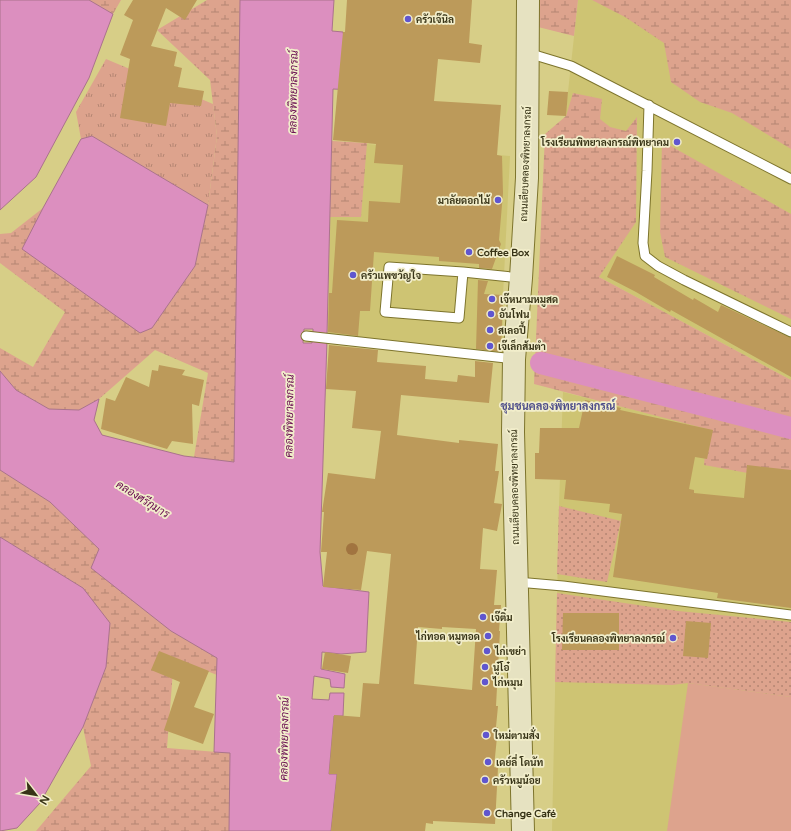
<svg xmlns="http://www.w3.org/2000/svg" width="791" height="831" viewBox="0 0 791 831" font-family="'Varela Round',Sarabun,sans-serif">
	<defs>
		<pattern id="grass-tufts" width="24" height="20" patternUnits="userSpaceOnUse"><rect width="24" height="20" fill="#dda38d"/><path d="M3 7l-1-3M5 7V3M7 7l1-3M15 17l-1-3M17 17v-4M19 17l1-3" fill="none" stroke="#b48572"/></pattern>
		<pattern id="wetland-marsh" width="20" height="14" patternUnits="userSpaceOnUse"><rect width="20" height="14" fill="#dda38d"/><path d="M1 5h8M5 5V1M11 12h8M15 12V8" fill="none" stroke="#b48572"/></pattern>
		<pattern id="park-dots" width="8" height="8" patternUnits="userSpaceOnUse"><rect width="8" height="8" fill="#dda38d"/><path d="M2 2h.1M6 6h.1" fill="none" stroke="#b48572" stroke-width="1.8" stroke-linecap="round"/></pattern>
	</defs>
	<rect width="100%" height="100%" fill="#d7ce87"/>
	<!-- built -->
	<path fill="#cec473" d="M578,0h213v380l-192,-103 -48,-29z
		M332,141l178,15 -7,139v60l-176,-21z
		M563,392l228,57v382h-239l7,-325z"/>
	<!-- grass -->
	<path fill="url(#grass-tufts)" d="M106,59l107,45 4,32 -9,69 -116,-69 -11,3 -5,-27z"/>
	<!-- wetland -->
	<path fill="url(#wetland-marsh)" d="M89,0h32l-8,14z
		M207,0h34l-7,462 -40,-5 14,-84 -53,-23 -56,49 -20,11 -30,-1 -33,-19 -16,-19v-23l33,19 32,-55 -65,-49v-29l11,-1 32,-25 -20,41 129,79 43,-62 13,-61 9,-69 -7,-56 -53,-50z
		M539,0h39l-4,36 -36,-9z
		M592,0h199v149l-59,-36 -32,-11 -29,-20 -7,-39 -39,-26z
		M573,93l29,6 -2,20 10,8 16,4 11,-14 -1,105 -37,55 192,103v101l-87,-16 3,-36 -173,-45 11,-250 21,-18z
		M332,141l35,2 -6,74h-31z
		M662,141l129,73v105l-126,-62 -5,-25z
		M0,470l50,32 49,47 -7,19 79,63 46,27v17l-43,-17 -7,90 63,5 -1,78h-193l55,-65 -8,-39 23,-60 -23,-79 -83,-51z"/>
	<!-- park -->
	<path fill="url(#park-dots)" d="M559,506l62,15 -14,61 -50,-8z
		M557,593l121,18 113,11v75l-103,-14 -16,2 -117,-3z"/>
	<!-- pitch -->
	<path fill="#dda38d" d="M688,683l103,14v134h-124z"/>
	<!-- water -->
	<path fill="#dc8fbf" stroke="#aa738c" d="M0,0h89l24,14 -24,64 -53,99 -36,33z
		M240,0h94l-2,31 11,1 13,58 -23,-1 -6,245h-14v-5h-9l-1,14h9v-3h15l-7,212 3,34 46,6 -3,60 -25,2 -19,-2 -1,17 24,5 -1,14 -13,-1 -1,-8 -16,-3 -2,23 17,1 1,-7h14l-1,23h-9l-5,58h8l-6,57h-102l1,-78 -16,-1 3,-94 -46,-27 -80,-63 8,-19 -49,-47 -50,-32v-99l16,19 33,19 30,1 20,-11 -5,21 8,15 82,21 50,6z
		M92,136l116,69 -13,61 -43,62 -12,5 -118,-84 21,-41 38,-69z
		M0,537l83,51 27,35 -4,44 -23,60 -43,76 -23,25 -17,3z"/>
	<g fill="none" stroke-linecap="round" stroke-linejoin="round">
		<!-- canal -->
		<path stroke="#dc8fbf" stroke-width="22" d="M541,363l250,65"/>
	</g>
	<!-- building -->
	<path fill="#bc9a5a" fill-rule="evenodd" d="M133,0h64l-12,20 -19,-12 -15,38 26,6 -3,14 8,2 -4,19 26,4 -3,15 -31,-3 -4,23 -46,-8 10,-59 -10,-4 13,-35 -9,-5z
		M347,0h125l-3,43 13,2 -2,18 -42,-4 -4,42 67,4 -4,50 5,1 1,37 -4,47 2,4 -9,25 -13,-1v-4l-40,-3v-4l-65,-5 -4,59h-10l-2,25 -30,-4 1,-39h3l5,-73 31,2 1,-21 31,2 3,-38 -29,-2 2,-19 -43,-4 10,-108h2z
		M549,91l19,1 -2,24 -19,-1z
		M617,256l38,19 -1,2 39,23 1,-2 24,14 3,-7 70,33v39l-120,-67 -1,2 -34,-20 -29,-15z
		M478,280l10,1 -4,13 19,1 -2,57 -25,-3z
		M329,345l49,5 -1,12 49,4 -1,13 32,3 1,-7 17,2v-16l18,2 -4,40 -88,-8 -4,40 62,8v-3l39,4 -3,27h4l-5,32 8,1 -5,27 -14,-3 -3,41 17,1 -3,35h7l-2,26h1l-4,75h2l-2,21h2l-4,40 4,1 -3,56 -62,-3v3l-7,-1 -1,8h-94l6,-57h-8l5,-59 26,2 3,-34 16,1 12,-130 -24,-3 -6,39 -38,-3 4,-35h-6l3,-40h-2l6,-39 47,6 6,-48 -29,-3 4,-37 -30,-2zM418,627l24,2v-2l34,2 -4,61 -58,-6z
		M159,365l26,5 -3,5 22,5 -5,26 -7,-2 1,40 -21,-3 -5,8 -66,-20 5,-31 9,3 11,-24 23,10 3,-17 6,1z
		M585,400l36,8 -1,2 93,20 -6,29 -12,-2 -6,32 5,1v3l50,5 3,-33 44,5v138l-74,-10 1,-5 -105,-16 9,-63 -13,-2 1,-8 -46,-5 2,-19 -31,-1v-26h4l1,-25h39z
		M563,613h56v37h-57z
		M686,621l25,2 -3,35 -25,-2z
		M159,651l50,20 -15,36 20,7 -11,30 -39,-14 16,-48 -29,-12z
		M325,652l26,4 -3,17 -26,-4z"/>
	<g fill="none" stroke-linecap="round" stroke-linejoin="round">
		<!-- service casing -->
		<g stroke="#7d742c" stroke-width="11">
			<path id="service" d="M528,53l43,13 220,113
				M649,105l-2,66 -4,72 2,13 13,10 26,14 107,52
				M463,272l-4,46 -74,-6 4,-45 74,5 58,6
				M306,336l208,23
				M517,582l46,4 228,29"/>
		</g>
		<!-- secondary casing -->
		<g stroke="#7d742c" stroke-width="24">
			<path id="secondary" d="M523,831l-10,-399 1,-73 7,-81 6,-100 1,-178"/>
		</g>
		<!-- service -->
		<use href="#service" stroke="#fff" stroke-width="9"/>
		<!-- secondary -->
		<use href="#secondary" stroke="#e6e2c1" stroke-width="22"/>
	</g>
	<!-- trees -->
	<circle fill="#a17440" cx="352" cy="549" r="6"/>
	<!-- markers -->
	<g fill="#6056cf" stroke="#f2eecb" stroke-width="1.5">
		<circle cx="408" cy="19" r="4"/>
		<circle cx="677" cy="142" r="4"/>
		<circle cx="498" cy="200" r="4"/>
		<circle cx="469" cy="252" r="4"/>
		<circle cx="353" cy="275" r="4"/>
		<circle cx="492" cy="299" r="4"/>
		<circle cx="491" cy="314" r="4"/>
		<circle cx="490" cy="330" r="4"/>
		<circle cx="490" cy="346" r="4"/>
		<circle cx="483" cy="617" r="4"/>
		<circle cx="488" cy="636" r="4"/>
		<circle cx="673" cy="638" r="4"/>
		<circle cx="487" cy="651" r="4"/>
		<circle cx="485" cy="667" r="4"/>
		<circle cx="485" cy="682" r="4"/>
		<circle cx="486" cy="735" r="4"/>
		<circle cx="488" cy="762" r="4"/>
		<circle cx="485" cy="780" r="4"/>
		<circle cx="487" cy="813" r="4"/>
	</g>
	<g text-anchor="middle" stroke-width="3.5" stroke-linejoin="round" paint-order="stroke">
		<!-- poi labels -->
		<g font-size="10" font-weight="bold" fill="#373316" stroke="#f2eecb" text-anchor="start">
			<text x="416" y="23">ครัวเจ๊นิล</text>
			<text x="669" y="146" text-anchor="end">โรงเรียนพิทยาลงกรณ์พิทยาคม</text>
			<text x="490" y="204" text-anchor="end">มาลัยดอกไม้</text>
			<text x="477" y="256">Coffee Box</text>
			<text x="361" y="279">ครัวแพขวัญใจ</text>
			<text x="500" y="303">เจ๊หนามหมูสด</text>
			<text x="499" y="318">อันโฟน</text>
			<text x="498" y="334">สเลอปี้</text>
			<text x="498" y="350">เจ๊เล็กส้มตำ</text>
			<text x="491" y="621">เจ๊ติ๋ม</text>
			<text x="480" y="640" text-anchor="end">ไก่ทอด หมูทอด</text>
			<text x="665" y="642" text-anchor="end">โรงเรียนคลองพิทยาลงกรณ์</text>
			<text x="495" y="655">ไก่เขย่า</text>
			<text x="493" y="671">นู๋โอ๋</text>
			<text x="493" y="686">ไก่หมุน</text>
			<text x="494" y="739">ใหม่ตามสั่ง</text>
			<text x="496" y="766">เดย์ลี่ โดนัท</text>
			<text x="493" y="784">ครัวหมูน้อย</text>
			<text x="495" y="817">Change Café</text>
		</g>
		<!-- street labels -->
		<g font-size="10" fill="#373316" stroke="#f2eecb">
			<text transform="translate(525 164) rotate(-88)" y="4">ถนนเลียบคลองพิทยาลงกรณ์</text>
			<text transform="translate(514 487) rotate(-91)" y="4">ถนนเลียบคลองพิทยาลงกรณ์</text>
		</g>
		<!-- water labels -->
		<g font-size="11" font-style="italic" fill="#670a4f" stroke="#f2eecb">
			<text transform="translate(293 92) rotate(-89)" y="4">คลองพิทยาลงกรณ์</text>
			<text transform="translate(289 416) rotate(-89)" y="4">คลองพิทยาลงกรณ์</text>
			<text transform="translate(143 499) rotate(32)" y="4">คลองศรีกุมาร</text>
			<text transform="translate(284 739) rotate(-89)" y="4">คลองพิทยาลงกรณ์</text>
		</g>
		<!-- neighbourhood labels -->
		<g font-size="11" font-weight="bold" fill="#4c4c8a" stroke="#f2eecb">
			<text x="558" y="410">ชุมชนคลองพิทยาลงกรณ์</text>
		</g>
	</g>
	<!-- north arrow -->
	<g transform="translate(36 795) rotate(121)" stroke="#f2eecb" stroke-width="3" paint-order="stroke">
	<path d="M0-3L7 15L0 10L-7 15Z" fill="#373316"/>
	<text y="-6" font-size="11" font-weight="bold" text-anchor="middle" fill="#373316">N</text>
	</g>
</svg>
